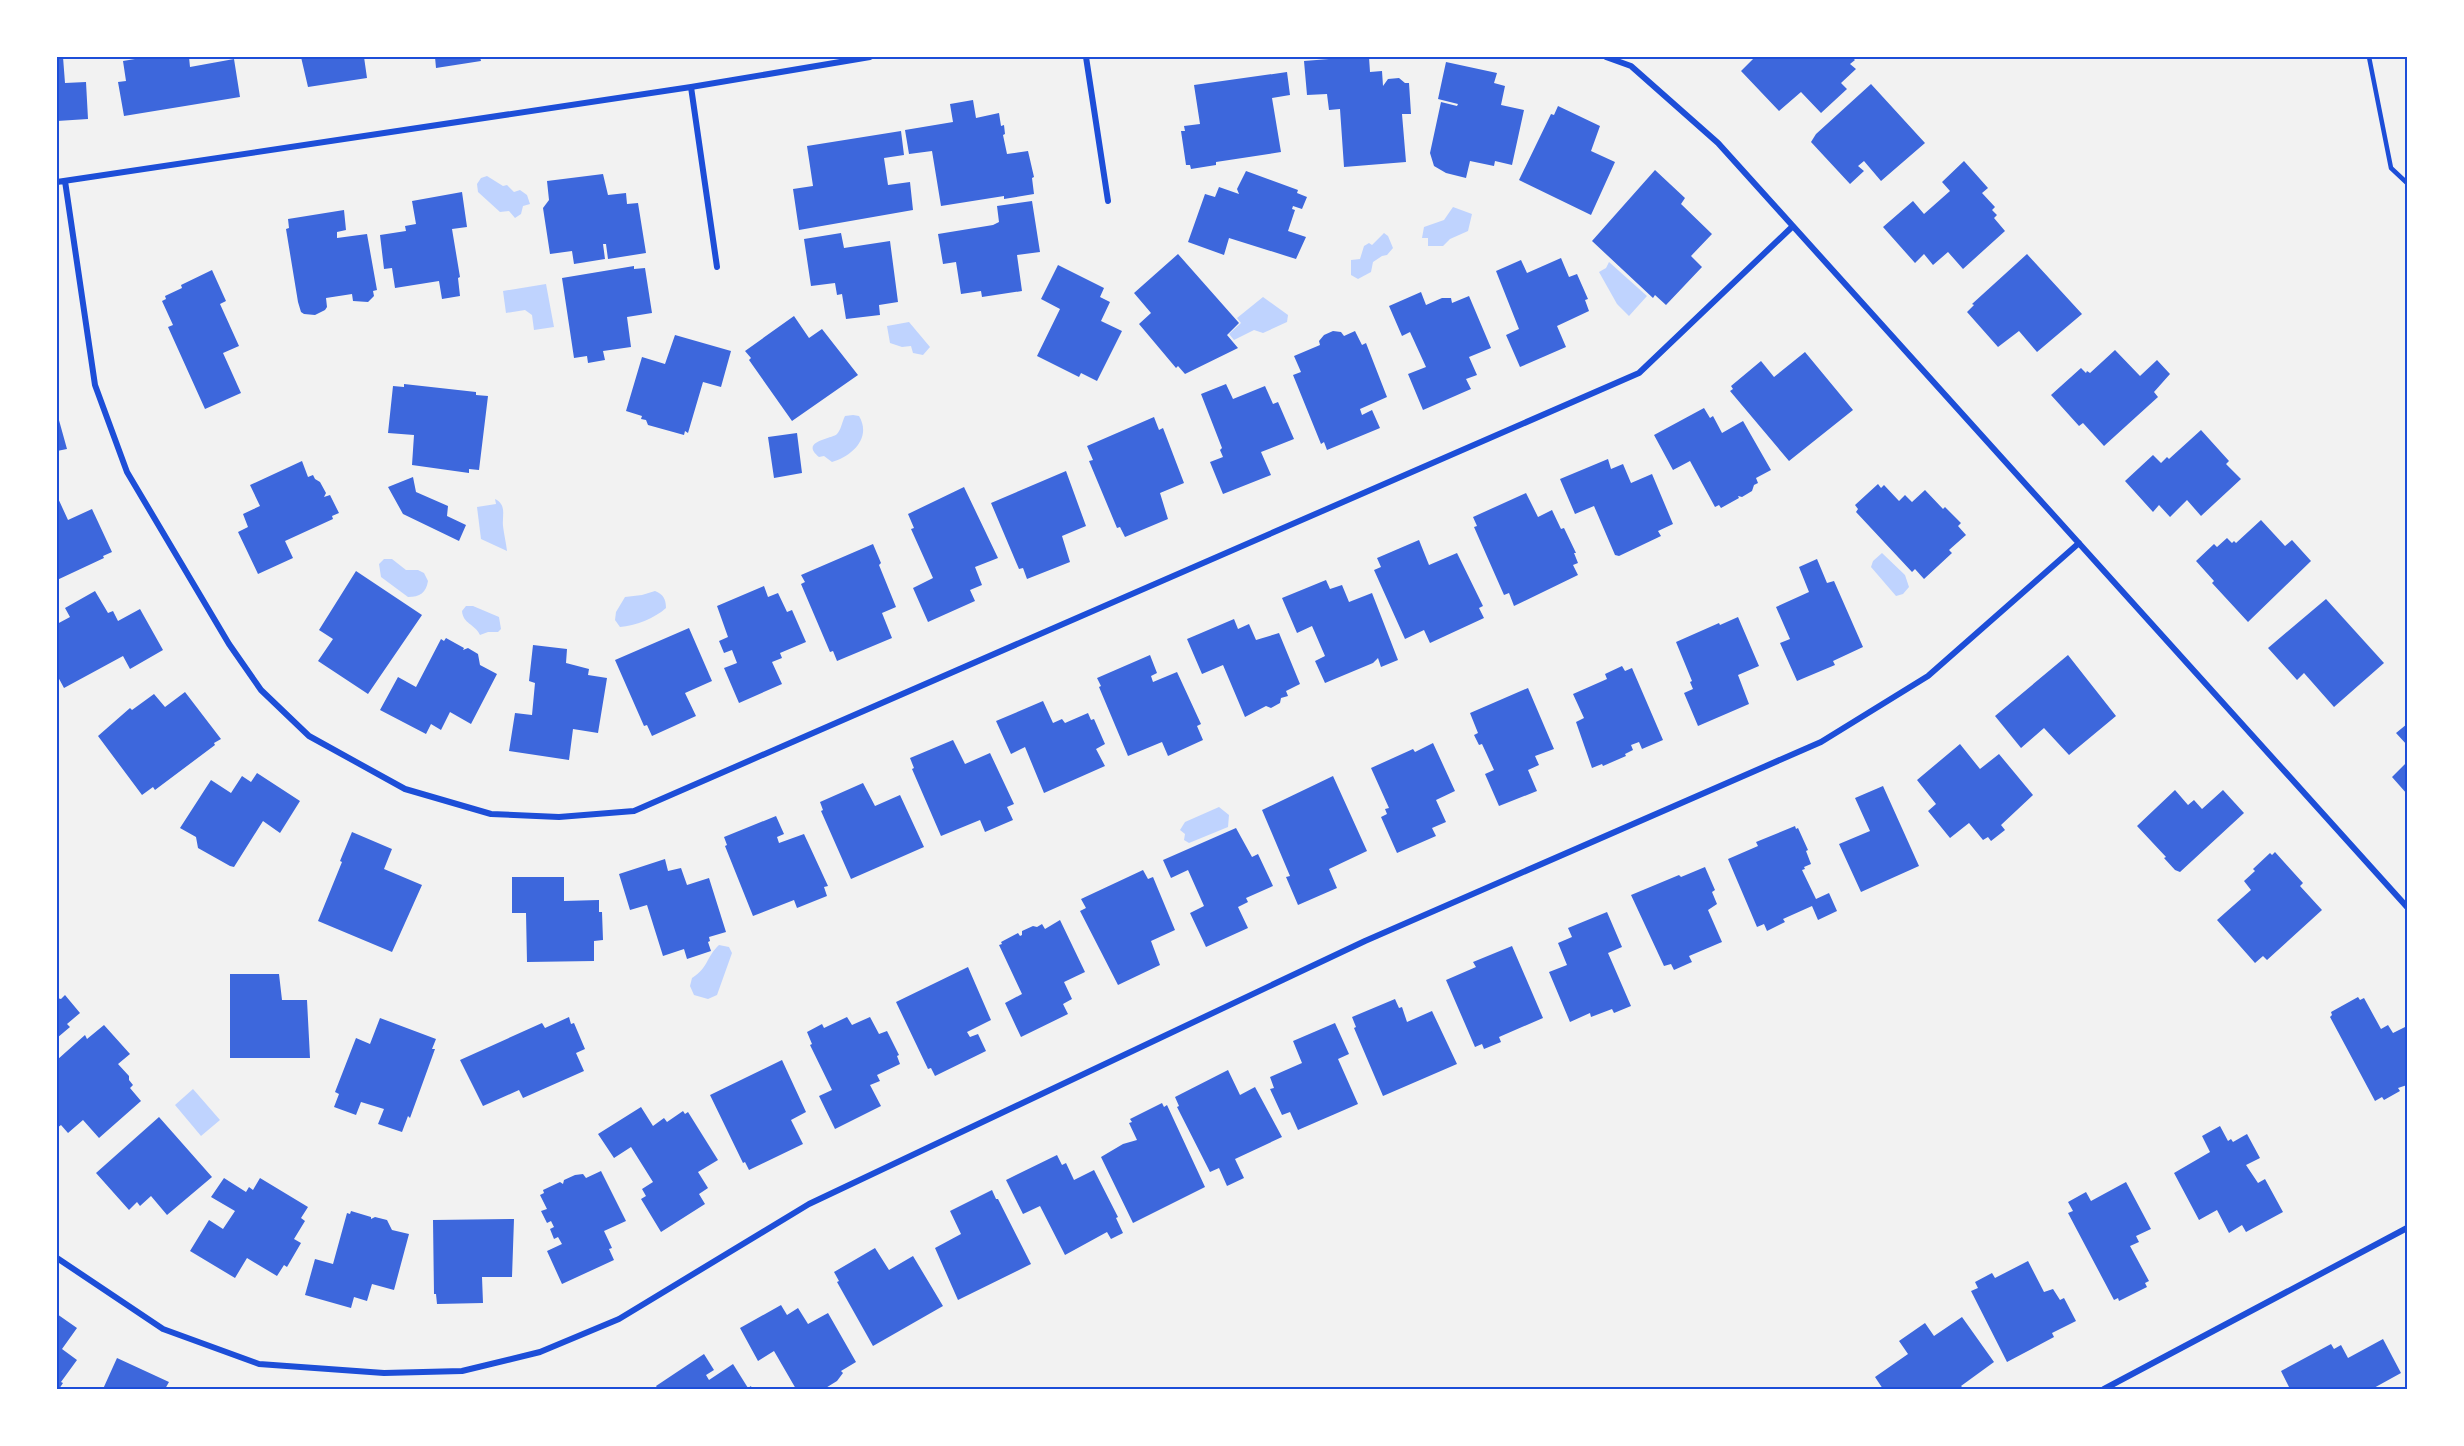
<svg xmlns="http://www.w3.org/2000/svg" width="2464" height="1446" viewBox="0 0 2464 1446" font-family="Commissioner,sans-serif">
	<rect width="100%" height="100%" fill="#f2f2f2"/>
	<!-- water -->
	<path fill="#bfd3fe" d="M487,176l16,10 4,-1 7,7 6,-2 7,5 3,9 -7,2 -2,8 -6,4 -6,-7 -9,1 -22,-20 -1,-8 4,-6z
		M1453,207l19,7 -4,17 -18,8 -7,7h-15v-8h-6l2,-11 20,-7z
		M1384,233l4,3 5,12 -6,7 -5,1 -9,6 -2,10 -13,7 -7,-4v-15l9,-1 4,-13 5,-3 3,2z
		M1609,262l38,34 -18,20 -12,-12 -18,-32 7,-4z
		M546,284l8,43 -20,3 -2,-15 -7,-5 -19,3 -3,-22z
		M1263,297l25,18 -1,7 -24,11 -9,-3 -20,10 -5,-6 12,-11 -4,-5z
		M909,322l21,25 -7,8 -10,-2 -2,-7 -9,1 -12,-4 -3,-17z
		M853,415l6,1c13,22 -7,40 -27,46l-8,-6 -5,1c-20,-16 13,-18 18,-23 4,-4 5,-12 8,-18z
		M495,499c12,6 7,16 8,27 1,8 3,17 4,25l-26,-12 -4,-32 19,-3z
		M1882,553l23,22 4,12 -6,7 -7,2 -25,-29 2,-6z
		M384,559h8l14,11h12l6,3 4,8c-2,12 -8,16 -20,16l-27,-20 -2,-13z
		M655,591c8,3 11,8 11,17 -11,10 -31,18 -46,19l-5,-7 1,-8 9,-15 17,-2z
		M466,606h7l26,11 2,12 -3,3h-10l-8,3c-5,-11 -17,-11 -18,-24z
		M1219,807l10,8 -1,12 -39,16 -5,-3 1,-6 -5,-4 5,-8z
		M719,945l10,2 3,6 -15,42 -9,4 -14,-4 -4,-9 2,-8c17,-11 14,-21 27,-33z
		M193,1089l27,31 -19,16 -26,-31z"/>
	<!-- building -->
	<path fill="#3d67dc" d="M57,57h6l2,26 21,-1 2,37 -31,2z
		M147,57h42l1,10 44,-8 6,38 -116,19 -6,-34 8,-1 -3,-20z
		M301,57h63l3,21 -59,9z
		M435,57h45l1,4 -45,7z
		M1354,57h15l1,15 12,-1 1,15 5,-7 11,-1 6,5h4l2,31h-9l4,48 -62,5 -4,-58 -11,1 -2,-16 -20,1 -3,-34z
		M1755,57h97l3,3 -5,4 6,5 -15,14 6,6 -26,24 -20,-21 -22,19 -38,-40z
		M1446,62l51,11 -3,10 11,3 -4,19 23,5 -12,55 -17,-4 -1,5 -24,-5 -4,17 -20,-5 -12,-7 -4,-13 11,-51 16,4 1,-2 -20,-5z
		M1287,72l3,23 -18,3 9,54 -65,10v3l-25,4 -1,-4h-4l-5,-34h4l-1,-5 16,-2 -6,-39z
		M1871,84l54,59 -44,38 -17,-20 -6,5 6,5 -14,13 -39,-42 5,-8z
		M973,100l3,18 23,-5 2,13 3,-1 1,9 -2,1 4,19 21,-3 6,26 -2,1 2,16 -30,5v-3l-63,10 -9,-55 -23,3 -4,-24 48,-8 -3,-18z
		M1558,106l42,20 -9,25 24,11 -24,53 -72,-35 32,-66 3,1z
		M901,131l3,24 -20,3 4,27 22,-3 3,28 -114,20 -6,-41 20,-3 -6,-40z
		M1964,161l24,27 -6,5 13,14 -3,3 5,5 -3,3 11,13 -42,38 -15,-17 -15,13 -9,-11 -9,9 -32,-36 30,-26 11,13 26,-23 -8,-9z
		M1655,170l30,28 -4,6 31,30 -21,22 11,11 -36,38 -11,-10 -2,3 -61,-57z
		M1246,171l52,19 -1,3 10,4 -5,12 -9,-3 -1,3 3,1 -7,21 18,6 -10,22 -67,-21 -5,17 -36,-13 17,-48 10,3 4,-10 20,7 -2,-5z
		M603,174l5,21 18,-2 1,11 11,-1 8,50 -38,6 -2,-15h-3l2,15 -31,5 -2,-13 -22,3 -7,-46 6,-8 -2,-19z
		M462,192l5,35 -15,2 8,48 -2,1 2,18 -18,3 -3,-18 -44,7 -3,-20 -8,1 -4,-34 26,-4 -1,-5 11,-2 -4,-23z
		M1032,201l8,51 -23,3 5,36 -40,6 -1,-6 -20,3 -5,-32 -13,2 -5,-30 55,-9 6,-3 -2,-16z
		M344,210l2,20 -9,2v6l30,-4 10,56 -4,1 1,5 -6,6 -15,-1 -1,-7 -26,4 1,9 -2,3 -10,5 -11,-1 -3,-2 -3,-10 -12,-73 3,-1 -1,-9z
		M841,233l3,15 46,-7 8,61 -19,3 1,10 -34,4 -4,-25 -5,1 -2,-12 -24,3 -7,-47z
		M1178,254l61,69 -12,12 11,13 -53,26 -7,-8 -2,2 -37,-44 12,-11 -17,-20z
		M2027,254l55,60 -45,38 -18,-21 -21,16 -31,-35 7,-7 -2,-1z
		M1561,258l8,19 8,-3 11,25 -3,1 4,11 -32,15 9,21 -46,20 -14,-32 13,-6 -23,-58 25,-11 6,13z
		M1058,265l46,23 -4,9 10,5 -9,19 21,10 -25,50 -16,-8 -2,4 -42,-21 23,-47 -19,-10z
		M634,266v3l11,-1 7,45 -25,4 4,30 -28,4 2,9 -17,3 -1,-7 -13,2 -12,-80z
		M212,270l14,31 -6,3 19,42 -16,7 18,40 -36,16 -37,-82 5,-2 -11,-24 4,-2 -1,-3 17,-8 -1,-3z
		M1421,292l5,13 16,-7h9l1,5 17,-7 22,52 -22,9 8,18 -11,4 5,10 -48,21 -15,-36 18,-7 -16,-35 -8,4 -13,-30z
		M794,316l15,22 13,-9 36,46 -66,46 -43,-61 2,-2 -6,-7z
		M1333,331l8,1 3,4 11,-5 7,14 4,-2 21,54 -27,12 2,6 10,-5 8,18 -53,22 -3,-8 -3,2 -28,-69 8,-3 -7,-16 26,-11 -1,-4 5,-6z
		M675,335l56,16 -10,36 -18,-5 -15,51 -3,-2 -1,4 -36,-10 -2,-5 -5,-1 1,-3 -16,-5 16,-54 23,7z
		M2115,350l25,26 17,-16 13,14 -16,18 4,5 -54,49 -21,-23 -4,3 -28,-31 30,-27 5,5 1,-2 3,2z
		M1805,352l48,58 -64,51 -59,-70 3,-2 -2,-3 30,-25 13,16z
		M404,384l72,8v3l12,1 -9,74 -10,-1v4l-57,-8 2,-30 -26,-2 5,-47 11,1z
		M1226,384l7,15 32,-13 8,18 5,-2 16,37 -33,13 10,23 -48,19 -13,-32 13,-5 -3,-7 2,-2 -21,-54z
		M1704,408l6,10 3,-2 9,17 21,-12 28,49 -15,8 2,5 -4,2 -2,6 -10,6 -4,-1 1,2 -18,10 -2,-3 -4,2 -25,-46 -17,9 -19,-35z
		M57,413l10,36 -10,2z
		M1154,417l5,13 4,-2 21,55 -24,10 8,26 -43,18 -5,-10 -3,1 -28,-67 4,-1 -6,-14z
		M2201,430l28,31 -3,3 15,15 -40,37 -14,-16 -17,17 -11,-12 -6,7 -28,-31 28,-26 8,8 6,-6 2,2z
		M797,433l5,40 -28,5 -6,-41z
		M1608,459l3,10 12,-5 8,19 21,-9 21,50 -15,7 3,5 -42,20 -4,-1 -21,-49 -19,8 -15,-35z
		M302,461l6,16 5,-2 2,4 5,3 6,11 -2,4 6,-2 9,18 -7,3 1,3 -48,22 8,17 -35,16 -20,-42 10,-5 -5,-13 17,-8 -10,-21z
		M1066,471l20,55 -24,10 8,26 -43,17 -4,-11 -4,1 -28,-66z
		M413,477l3,15 32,14 -1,10 19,9 -7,16 -56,-27 -15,-27z
		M1878,484l3,4 3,-3 15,16 6,-6 7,7 13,-12 18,19 2,-2 16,16 -3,3 8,9 -17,15 3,3 -28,26 -9,-10 -3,3 -56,-60 2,-3 -3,-4z
		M964,487l34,71 -23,9 7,18 -12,5 5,11 -47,21 -15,-34 20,-10 -22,-49 3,-1 -6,-14z
		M1526,493l12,24 14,-7 9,19 3,-1 12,25h-2l4,10 -5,2 5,10 -64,31 -5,-13 -5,2 -30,-68 3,-1 -4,-9z
		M57,496l11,24 24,-11 20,43 -9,4 1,2 -47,22z
		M2261,520l24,26 7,-6 19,21 -63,61 -36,-39 2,-2 -18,-20 18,-17 3,3 10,-9 5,5 2,-2 2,2z
		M1419,540l10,25 28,-12 26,53 -4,2 5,10 -54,25 -6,-13 -19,9 -31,-69 7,-3 -4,-9z
		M873,544l8,19 -2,2 17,42 -14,6 10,25 -55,23 -4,-10 -3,1 -29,-68 4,-2 -4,-7z
		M1817,559l10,24 7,-2 29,66 -30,14 2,4 -38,16 -17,-38 10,-4 -14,-32 33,-15 -10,-25z
		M356,571l66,44 -54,79 -50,-33 15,-22 -14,-9z
		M1326,580l4,9 12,-4 7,17 23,-9 26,67 -17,7 -3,-9 -5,5 -48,20 -10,-22 10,-5 -13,-30 -15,7 -15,-35z
		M764,586l4,11 10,-4 9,19 5,-2 14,32 -26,11 2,5 -10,4 10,22 -43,19 -15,-35 13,-5 -5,-13 -8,3 -5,-12 9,-4 -11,-31z
		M95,591l13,22 5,-2 5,10 22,-12 23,41 -33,19 -7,-13 -59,32 -7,-13v-51l13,-7 -5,-9z
		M2326,599l58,64 -50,44 -30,-34 -7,7 -29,-32z
		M1738,617l21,49 -21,9 11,29 -51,22 -14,-33 9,-4 -3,-7 2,-1 -16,-39 43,-19 1,2z
		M1234,619l4,10 11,-5 7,16 23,-7 21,51 -14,7 2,5 -7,2 -1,5 -9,5 -5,-2 -21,11 -22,-52 -21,9 -15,-35z
		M689,628l23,53 -27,12 11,23 -44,20 -5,-11 -3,1 -29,-66z
		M446,638l18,10 -1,2 5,-2 10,6 2,11 17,9 -26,50 -21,-12 -9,18 -10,-6 -5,10 -46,-24 18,-33 18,10 25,-48 3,2z
		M533,645l34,4 -1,14 23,6 -1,6 19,3 -9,55 -25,-4 -4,31 -60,-9 6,-38 17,2 3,-32 -6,-2z
		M1150,655l7,18 -6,3 2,6 24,-10 24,52 -4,2 6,14 -35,16 -6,-14 -34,14 -29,-69 2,-1 -4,-8z
		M2068,655l48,61 -47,39 -25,-27 -23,20 -26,-32z
		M1622,666l3,5 7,-3 31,72 -21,9 -3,-7 -8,3 2,5 -8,4 1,2 -23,10 -1,-2 -10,4 -16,-46 8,-4 -11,-24 34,-15 -2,-5z
		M1528,688l26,61 -19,7 4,9 -11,5 9,21 -38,15 -14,-32 9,-4 -12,-26 -3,1 -5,-10 4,-2 -8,-20z
		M185,692l36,47 -7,4 1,2 -60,45 -2,-3 -11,8 -44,-59 32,-28 2,2 22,-16 11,13z
		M1043,701l10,22 9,-4 3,4 23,-10 3,7 3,-1 11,25 -9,5 9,17 -61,27 -19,-46 -14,7 -15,-33z
		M2407,724v21l-11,-12z
		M953,740l12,24 25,-11 24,51 -7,3 6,13 -28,12 -5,-12 -39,16 -29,-67 2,-1 -4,-10z
		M1433,743l22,48 -19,9 10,22 -14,6 4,8 -39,17 -16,-36 6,-3 -2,-5 4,-1 -18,-40 42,-19 2,3z
		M1960,744l20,25 19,-15 34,41 -32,30 4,5 -14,11 -3,-4 -5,3 -14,-17 -19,15 -22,-27 8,-7 -19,-24z
		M2407,762v32l-15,-17z
		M257,773l43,28 -20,32 -17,-12 -29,46 -4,-1 -32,-18 -2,-11 -16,-9 31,-48 20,13 11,-17 9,6z
		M1333,776l34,75 -38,18 8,19 -39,17 -12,-28 4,-1 -28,-66z
		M863,783l12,23 25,-11 24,52 -73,32 -30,-68 2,-1 -3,-8z
		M1883,786l36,80 -58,26 -22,-48 31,-13 -15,-33z
		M2175,790l13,15 6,-5 8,9 21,-19 21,23 -64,59 -5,-2 -11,-12 2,-1 -29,-31z
		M776,816l8,18 -7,3 2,6 25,-9 24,52 -4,1 3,9 -30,12 -3,-8 -41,16 -28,-70 2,-1 -3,-8z
		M1795,826l1,3 2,-1 10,22 -2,1 5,13 -7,3 1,2 -3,1 14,29 13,-6 8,18 -19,9 -6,-14 -29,13 2,3 -18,9 -3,-7 -7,3 -29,-68 30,-13 -2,-4z
		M1236,828l16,29 6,-3 15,32 -27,12 2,4 -10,5 10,21 -42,19 -16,-34 14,-7 -16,-36 -17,8 -8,-18z
		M352,832l40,17 -8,20 38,16 -30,67 -74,-31 24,-59 -2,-1z
		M2275,852l28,31 -3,3 22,24 -55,50 -4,-4 -8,7 -38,-43 34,-30 -7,-9 11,-10 -2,-2 17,-16 2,2z
		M665,859l3,12 13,-3 6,17 22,-7 17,54 -17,5 1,4 -2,1 3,9 -24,8 -3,-10 -21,7 -16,-51 -17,5 -11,-36z
		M1705,867l10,23 -3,2 5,12 -9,6 14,32 -33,14 3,6 -18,8 -3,-6 -7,2 -33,-71 48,-20 2,2z
		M1143,870l5,9 5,-2 22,53 -24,11 9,24 -42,20 -38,-74 6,-3 -5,-9z
		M512,877h52v24l35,-1v12h3l1,28 -9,1v20l-67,1 -1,-49h-14z
		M1607,912l15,35 -14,6 23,53 -17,7 -2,-4 -21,8 -1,-4 -20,9 -21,-50 18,-7 -9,-22 14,-6 -4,-9z
		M1060,920l25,52 -21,10 8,17 -9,5 5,10 -47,23 -16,-34 17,-9 -23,-49 3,-1 -1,-2 17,-9 2,3 2,-1v-4l11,-5 4,1 5,-3 3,5z
		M1512,946l31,72 -44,19 2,5 -17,7 -2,-5 -7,3 -29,-67 30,-13 -3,-5z
		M968,967l23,53 -24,12 3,5 8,-3 8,17 -51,25 -4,-8 -3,1 -32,-67z
		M230,974h49l3,26h25l3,58h-80z
		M65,995l15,18 -13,11 3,3 -13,11v-40l4,1z
		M2358,997l2,3 4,-2 17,31 7,-4 5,8 14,-7v59l-9,3 2,3 -16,9 -2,-3 -7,4 -45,-84 2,-2 -1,-3z
		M1395,999l4,9 3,-1 5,15 25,-11 25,53 -74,32 -29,-68 2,-1 -4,-10z
		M569,1017l2,7 3,-1 11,26 -9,4 8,18 -61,27 -4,-8 -36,16 -23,-46 82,-37 3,5z
		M847,1017l5,8 18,-8 9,17 8,-3 12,24 -2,1 3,8 -23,11 3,6 -10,4 11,21 -46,23 -16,-33 13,-6 -22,-45 2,-1 -5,-12 15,-8 2,4z
		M380,1018l56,21 -4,10h3l-25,69 -2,-2 -6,16 -24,-8 6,-15 -23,-7 -5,13 -22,-8 5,-13 -4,-2 21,-54 14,6z
		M1335,1023l14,31 -11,5 20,45 -60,26 -8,-18 -8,3 -12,-26 4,-1 -4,-11 32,-14 -9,-22z
		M104,1025l26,29 -12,10 11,12v4l4,5 -3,3 11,13 -42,37 -16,-18 -15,13 -7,-8 -4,3v-68l28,-25 2,4z
		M782,1060l24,52 -15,8 12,24 -54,26 -4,-8 -2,1 -33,-68z
		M1228,1070l12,25 15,-8 27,50 -47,22 9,19 -17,8 -8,-18 -9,4 -33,-65 2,-1 -4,-9z
		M1162,1103l2,4 3,-2 38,82 -72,36 -32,-66 22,-13 14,-4 -8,-17 3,-1 -2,-3z
		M641,1107l12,19 11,-8 3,4 16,-11 2,3 3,-2 30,48 -20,12 10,16 -9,6 6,10 -44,28 -20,-33 5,-3 -4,-7 11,-7 -22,-35 -17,11 -16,-24z
		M159,1117l53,60 -45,38 -16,-19 -11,10 -3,-4 -8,8 -33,-37z
		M2220,1126l8,15 3,-2 2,3 14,-8 13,24 -14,7 12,18 7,-4 18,33 -37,20 -4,-7 -13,8 -12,-23 -18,10 -25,-47 36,-21 -8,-16z
		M1057,1155l5,10 4,-2 8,17 20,-10 24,47 -2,1 7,15 -12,6 -4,-7 -42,23 -25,-49 -17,8 -17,-34z
		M601,1171l25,50 -22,10 8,17 -3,1 5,11 -52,24 -15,-33 15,-7 -4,-7 -4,2 -4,-10 4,-2 -3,-6 -4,2 -6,-12 6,-2 -7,-14 4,-2 -1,-3 17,-8 3,2 1,-4 11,-5 8,-1 3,4z
		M224,1178l22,14 3,-5 4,3 7,-12 48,29 -7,11 4,3 -11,18 7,4 -14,24 -3,-2 -7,11 -30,-18 -12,20 -45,-27 19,-31 14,9 12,-18 -24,-14z
		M2126,1182l25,47 -15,7 3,6 -9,4 19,35 -4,2 2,4 -28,14 -1,-3 -4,2 -46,-87 5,-2 -5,-9 18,-10 5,9z
		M992,1190l4,9h2l33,65 -73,36 -23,-52 26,-14 -11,-23z
		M351,1211l20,6v2l4,-2 12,3 5,10 17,4 -15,56 -22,-6 -5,17 -13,-4 -3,11 -46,-13 10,-36 18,5 14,-51 3,1z
		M514,1219l-2,58h-30l1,26 -46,1 -1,-10h-2l-1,-74z
		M875,1248l14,22 24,-14 30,50 -70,40 -36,-64 2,-1 -5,-9z
		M2028,1261l16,31 9,-3 7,11 4,-2 12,23 -24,12 2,4 -47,25 -36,-71 7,-3 -3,-6 17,-9 3,5z
		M781,1305l6,10 11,-7 10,16 20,-11 28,49 -15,9 2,2 -6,8 -13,8h-28l-22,-38 -16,10 -18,-33z
		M57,1314l20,14 -15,21 15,11 -16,22 2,1 -4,6h-2z
		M1962,1317l32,45 -33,24 1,1 -2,2h-77l-8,-12 33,-23 -9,-13 26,-18 9,13z
		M2383,1339l18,34 -29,16h-82l-9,-18 50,-27 3,5 7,-4 7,13z
		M704,1354l10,16 -8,5 3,5 24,-16 15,24 3,-2 1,3h-94l-2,-3z
		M117,1358l52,24 -4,7h-62z"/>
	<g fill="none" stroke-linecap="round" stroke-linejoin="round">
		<!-- service -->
		<path stroke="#1d4ed8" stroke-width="4.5" d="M2369,57l22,111 16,15"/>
		<!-- minor -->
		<path stroke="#1d4ed8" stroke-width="6" d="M1086,57l22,144
			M1606,57l25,9 87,77 689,764
			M691,87l26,180
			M65,181l30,204 32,87 102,172 32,46 48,46 96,53 86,25 68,3 75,-6 1005,-438 154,-147
			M57,182l634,-95 179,-30
			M57,1258l106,71 96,35 125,9 78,-2 78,-19 79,-33 190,-115 556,-263 456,-199 107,-66 151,-133
			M2104,1389l303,-161"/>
	</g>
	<!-- border -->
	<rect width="2464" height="1446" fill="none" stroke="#ffffff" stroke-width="117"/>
	<rect x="58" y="58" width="2348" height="1330" fill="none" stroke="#1d4ed8" stroke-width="2"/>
</svg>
